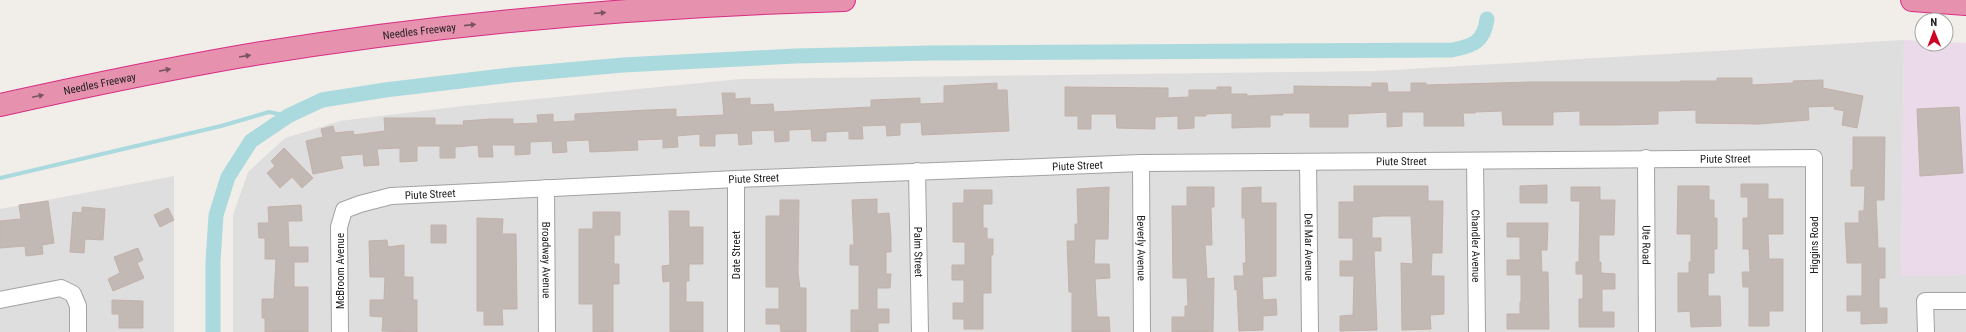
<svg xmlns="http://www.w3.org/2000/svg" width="1966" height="332" viewBox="0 0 1966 332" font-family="'Roboto Condensed',sans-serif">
	<rect width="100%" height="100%" fill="#f1ede8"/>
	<!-- residential -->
	<path fill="#dfdede" d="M1904,40l-3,236 65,-1v57h-1733v-117l15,-43 37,-34 55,-17 123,-15 278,-27 634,-8z
		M174,176v156h-174v-123z"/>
	<!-- industrial -->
	<path fill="#eadaea" d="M1904,40l18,1v3h24v-2l20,1v232l-65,1z"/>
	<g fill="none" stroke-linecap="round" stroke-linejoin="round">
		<!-- stream -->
		<path stroke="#aadade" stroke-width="4" d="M0,178l221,-52 48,-14 19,4"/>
		<!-- canal -->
		<path stroke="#aadade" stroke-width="15" d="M213,332v-70l3,-47 12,-38 23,-36 37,-25 34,-16 63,-10 126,-15 112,-10 172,-9 136,-3 521,-3c21,-4 32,-8 35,-31"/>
	</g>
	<!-- building -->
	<path fill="#c2b8b4" stroke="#c3b1aa" d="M1717,78h35v7l41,-2v-2l30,-1v8l40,8 -6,32 -15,-3 2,-14 -10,-2 1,-3 -27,1 1,13 -50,4 -63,-1v-13l-38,1v13l-41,1h-37v-14l-27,1v13h-50l-1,-14 -27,1v1h-12l1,13h-40v-14h-22v14l-15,1v-15l-39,2v13h-38v-14h-27v2h-13v12h-14l-24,1v-15l-26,1v2h-12v12l-16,1v-13l-23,1v12l-38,-1 -1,-14h-25v15h-13v-13h-13v-29l103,1v10l21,-1v-7h28v-3h14v7h16v2l47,-2v-8l78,1v-4h15l1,9h23v-9h15v2l105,-3h149v-1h37z
		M997,83v7h10l2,41 -87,4 -1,-13 -21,1v12l-13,1 -1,-11 -24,1 1,13h-14v-8l-23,1v9h-14l-1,-12 -22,1v11l-14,1 -1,-12 -23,1 1,13 -13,1 -1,-12 -23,1v12h-15v-12l-23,2 1,11 -15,1v-9l-26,1 1,10 -48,2 -1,-12 -23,1 1,11 -14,1 -1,-12 -22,1v12l-15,1v-10h-23l1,12h-14l-1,-12 -23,2v11h-15v-12h-23v15l-17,1v-14l-23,1 2,16 -15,1 -1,-12 -23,2 3,12 -30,6 -7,-33 17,-4 -2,-8 12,-3 2,7 18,-2 1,4 31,-4 -1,-13h51v7h29l-1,-4 28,-2h22v5l25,-1 -1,-8 16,-1v8l22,-1v-7l73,-4 28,-1v8l48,-2 -2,-22h13v6l15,-1v7l23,-1 1,8 97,-5v-7l49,-2v6l24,-1v-17z
		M1959,107l4,66 -43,3 -3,-67z
		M1853,137h32l-1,63h-8l2,48h7v30h-6v30h8v15l-26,1v-13h-14v-15h15v-33h-15l-2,-40h14v-12h5l1,-25h-14v-16h2z
		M284,148l29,30 -11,10 -10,-11 -12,11 -13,-15 8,-7 -4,-5z
		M1741,184h27v15h15v35h-15l1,25h14v52h-14v15h-20v-39h-6l-1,-15h8l-1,-23h-6v-31h5v-21h-7z
		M1547,185v18h-27v-17z
		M1354,186h74v15h15l-1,52h-10l-1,23h13v38l-14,1 1,14 -29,1 -1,-67 12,1 -2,-48h-29l-10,1v21h9v13h-7l3,79 -37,1v-15l13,-1 1,-39h-14v-15h13v-23h-14v-36h15z
		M1678,186h31v14h5v18h3v31h-3v24h-6v23h12l1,30 -30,1 -1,-16 -12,1v-39h11v-11h2v-28h-14z
		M1109,187l-1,52h-13l-1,25h15l1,14 -15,1 2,38h12l1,15h-38v-40h-3l-2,-51h8v-17h3l-1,-35z
		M1187,187h27v20h-3l1,38h-7l2,34 7,-1 -1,54h-41v-15h13v-11h3l-1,-28h-14l-1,-72h15z
		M1261,187v16h15v73l-14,1 1,23 13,-1 1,16 -14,1v14l-24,1 -2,-42 -2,1 -1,-14h10l-1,-13h3l-1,-45h-3v-30z
		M1571,187h29v13h15l-1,35h-15v27h2v11l14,1v15h-13v23h12v15h-35v-28h4v-25h-7v-12h3l1,-61h-9z
		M964,190h28v14h-9v24h4v11h6v16h-2v38h-8v36h-19v-10h-11v-16h11v-23h-12v-15h13v-23h-12v-39h11z
		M877,199v15l12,-1 2,24v15h-5v22h5l-1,14h-13v21h12v14h-11v9h-27v-22h8v-45h-9v-20h4l-2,-45z
		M780,200h19l-1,73 2,15h6v44h-25l-1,-8h-14v-15h13v-22h-13v-71h14z
		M48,201l6,42 -12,2 1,9 -17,2 -1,-10 -25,2v-27l21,-2 -2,-14z
		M301,205l1,16h-14l1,26h19v15h-14v25h14v45h-43v-14h-3v-19h12l2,-40h-11v-21h-6l-1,-15h11l-1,-16z
		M82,207l23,2 -2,31 -18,-1 -1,14 -14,-1 3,-40 9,1z
		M168,208l6,12 -14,7 -6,-12z
		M669,211h20v16h14v37h-14v17h-3v21h17v30h-33v-51l-7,1 -1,-16 8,-1z
		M593,212h27v23h-6v29h5v20h-6v48h-20v-28h-14v-75h14z
		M477,218l26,1 -1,15h14l1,75h-15l1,16h-19v-14h-7z
		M1507,223h41l-1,27h-6l1,22h6l1,57h-42v-15h13v-12h1v-27h-14v-15h13v-23h-13z
		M431,225h15v18h-15z
		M387,240l1,7 16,-2v32h9v23h4v32l-35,-1 1,-14 -13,-1v-16h14l1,-23h-15l-1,-36z
		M138,248l5,12 -6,3 7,15 -31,13 -5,-12 12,-6 -6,-16z
		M112,300l31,1v27h-24v-14h-7z"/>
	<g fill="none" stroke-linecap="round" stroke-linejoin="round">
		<!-- minor casing -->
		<g stroke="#a2a2a2" stroke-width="18">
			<g id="minor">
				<path id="s1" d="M1646,158l1,174"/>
				<path id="s2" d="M1475,161l2,171"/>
				<path id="s3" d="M1308,162l2,170"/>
				<path id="s4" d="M1141,163l1,169"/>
				<path id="s5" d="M917,171l3,161"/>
				<path id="s6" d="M546,188l1,144"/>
				<path d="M0,300l61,-12 12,6 5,12v26"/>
				<path id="s7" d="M340,332l-1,-105 5,-17 16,-6 31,-8 345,-17 405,-16 673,-5v174"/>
				<path d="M736,332v-153"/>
				<path d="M1926,332l-1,-31h41"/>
			</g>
		</g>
		<!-- highway casing -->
		<g stroke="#d82c82" stroke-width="24">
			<g id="highway">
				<path d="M1912,0l54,4"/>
				<path id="s8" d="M0,105c81,-18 162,-35 243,-49 199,-33 400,-50 601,-56"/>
			</g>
		</g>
		<!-- minor -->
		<use href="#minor" stroke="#fff" stroke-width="16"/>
		<!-- highway -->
		<use href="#highway" stroke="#e692af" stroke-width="22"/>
	</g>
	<!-- one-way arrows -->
	<defs><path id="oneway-solid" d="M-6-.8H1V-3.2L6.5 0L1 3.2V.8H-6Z"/></defs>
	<g fill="#7a5461">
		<use href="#oneway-solid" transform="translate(600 13) rotate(-5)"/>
		<use href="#oneway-solid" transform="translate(470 25) rotate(-6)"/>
		<use href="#oneway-solid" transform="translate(245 56) rotate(-9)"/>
		<use href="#oneway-solid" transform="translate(165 70) rotate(-11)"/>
		<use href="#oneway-solid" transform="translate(38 96) rotate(-12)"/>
	</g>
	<g text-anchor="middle" stroke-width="3" stroke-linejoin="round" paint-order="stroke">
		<!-- street labels -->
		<g font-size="11" fill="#212121" stroke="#fff">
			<text dy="4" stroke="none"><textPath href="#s8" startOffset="426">Needles Freeway</textPath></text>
			<text dy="4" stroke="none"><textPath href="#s8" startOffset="102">Needles Freeway</textPath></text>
			<text dy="4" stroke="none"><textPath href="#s7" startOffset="1507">Piute Street</textPath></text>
			<text dy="4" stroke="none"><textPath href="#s7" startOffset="1183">Piute Street</textPath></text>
			<text dy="4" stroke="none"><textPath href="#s7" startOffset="859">Piute Street</textPath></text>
			<text dy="4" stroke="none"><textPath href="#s7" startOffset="535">Piute Street</textPath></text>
			<text dy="4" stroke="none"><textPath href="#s7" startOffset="211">Piute Street</textPath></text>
			<text dy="4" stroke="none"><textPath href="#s1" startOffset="87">Ute Road</textPath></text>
			<text transform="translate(1814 245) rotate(-90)" y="4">Higgins Road</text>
			<text dy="4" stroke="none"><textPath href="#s2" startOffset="85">Chandler Avenue</textPath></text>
			<text dy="4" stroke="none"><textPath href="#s3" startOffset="85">Del Mar Avenue</textPath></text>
			<text dy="4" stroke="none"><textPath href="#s4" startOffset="85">Beverly Avenue</textPath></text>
			<text dy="4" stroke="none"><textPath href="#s5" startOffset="81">Palm Street</textPath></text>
			<text transform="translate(736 255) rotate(-90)" y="4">Date Street</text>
			<text dy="4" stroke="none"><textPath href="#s6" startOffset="72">Broadway Avenue</textPath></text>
			<text transform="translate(340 271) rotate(-90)" y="4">McBroom Avenue</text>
		</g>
	</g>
	<!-- north arrow -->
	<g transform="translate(1934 32) rotate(359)"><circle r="19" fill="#ffffff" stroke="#a6a6a6"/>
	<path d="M0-3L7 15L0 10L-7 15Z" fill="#ce0424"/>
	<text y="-6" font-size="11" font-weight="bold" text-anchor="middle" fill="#212121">N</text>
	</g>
</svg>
